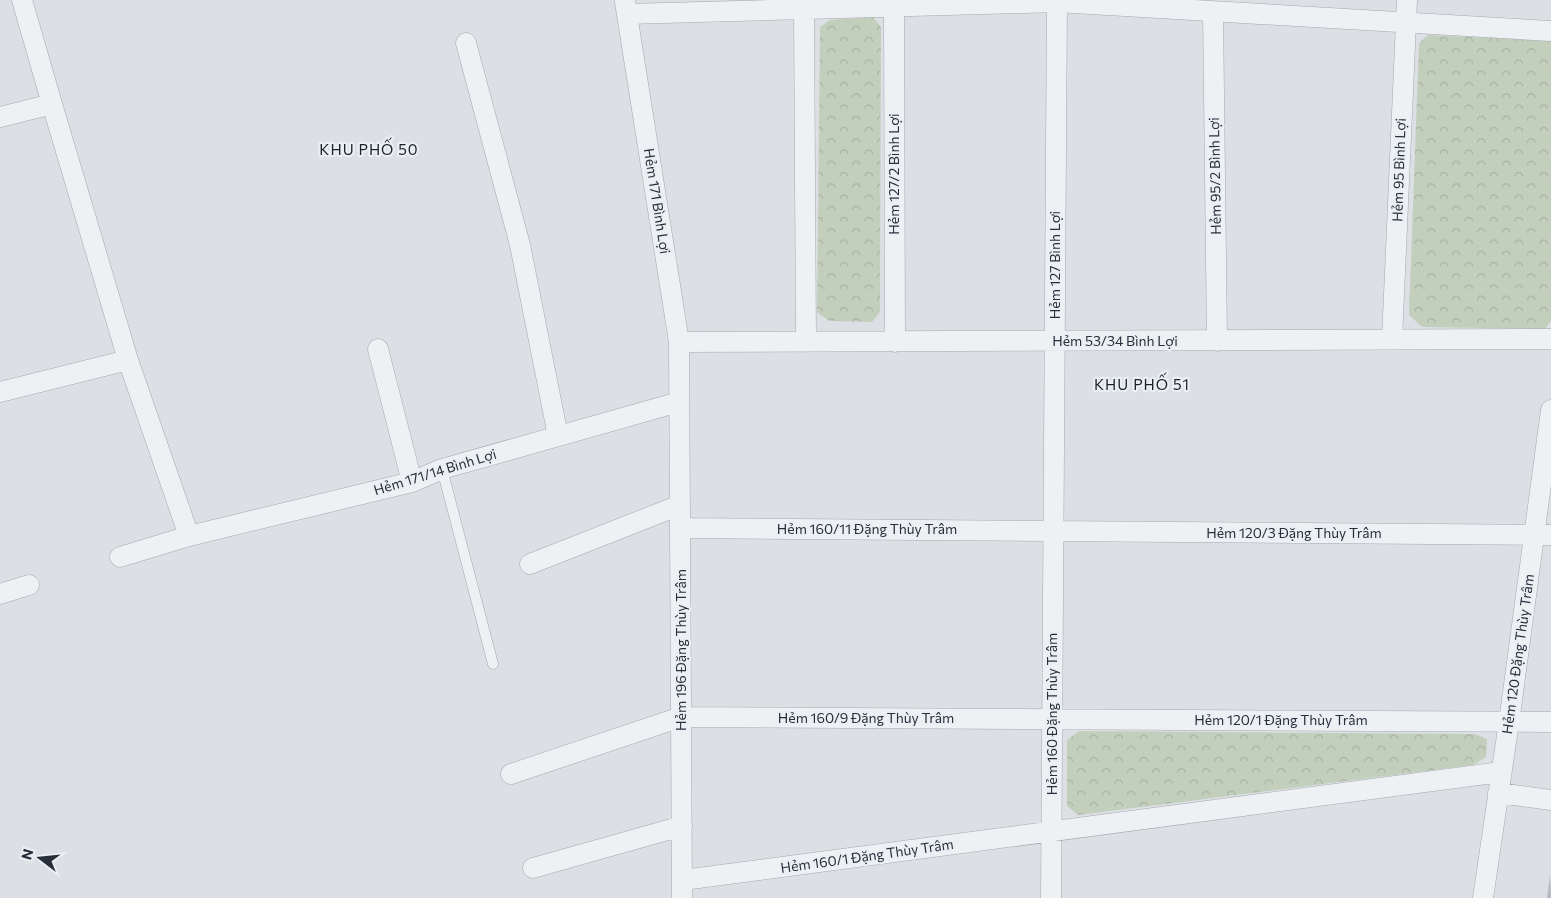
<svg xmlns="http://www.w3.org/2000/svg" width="1551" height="898" viewBox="0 0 1551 898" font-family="Commissioner,sans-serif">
	<defs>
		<pattern id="forest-crowns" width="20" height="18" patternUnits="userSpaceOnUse" patternTransform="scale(1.25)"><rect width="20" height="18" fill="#c3cfbd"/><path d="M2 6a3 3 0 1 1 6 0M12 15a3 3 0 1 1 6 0" fill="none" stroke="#a8b2a3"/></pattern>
	</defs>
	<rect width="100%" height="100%" fill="#dce0e5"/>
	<!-- forest -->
	<path fill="url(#forest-crowns)" d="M873,17l8,10 -1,285 -8,10 -43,-1 -12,-9 3,-285 10,-7z
		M1428,35l123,6v280l-6,8 -123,-2 -13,-12 10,-272z
		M1079,731l396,3 12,5 -1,18 -13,8 -395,50 -11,-9v-66z"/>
	<!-- building -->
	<path fill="#b3bac2" d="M1550,875l1,23h-4z"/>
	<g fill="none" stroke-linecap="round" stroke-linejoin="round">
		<!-- lane casing -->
		<g stroke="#a2a8ae" stroke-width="11">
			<path id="lane" d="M442,469l51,195"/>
		</g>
		<!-- street casing -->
		<g stroke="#a2a8ae" stroke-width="21">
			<path id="street" d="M22,0l30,104 76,256 61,176
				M625,2l54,340 3,556
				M894,7l1,335
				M804,9l2,333
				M1213,12l4,329
				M627,14l430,-12 494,29
				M466,43l54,202 38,191
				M0,117l52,-13
				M1392,340l15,-340
				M679,342l872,-3
				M378,349l34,133
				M0,392l128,-32
				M680,528l871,7
				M120,557l69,-21 223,-54 30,-13 237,-67
				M530,564l150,-59
				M0,594l29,-9
				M511,774l170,-57 870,5
				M1498,793l53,7
				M533,868l149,-42
				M683,880l818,-108
				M1051,898l6,-898
				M1483,898l26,-176 42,-312"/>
		</g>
		<!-- lane -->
		<use href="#lane" stroke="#eef1f4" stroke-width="10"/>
		<!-- street -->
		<use href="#street" stroke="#eef1f4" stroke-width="20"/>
	</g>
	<g text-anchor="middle" stroke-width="4.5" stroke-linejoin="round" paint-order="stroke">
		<!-- street labels -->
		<g font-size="14" fill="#27303a" stroke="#ebeff3">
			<text transform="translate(1399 170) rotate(-88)" y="5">Hẻm 95 Bình Lợi</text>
			<text transform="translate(894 174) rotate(-90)" y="5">Hẻm 127/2 Bình Lợi</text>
			<text transform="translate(1215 176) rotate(-91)" y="5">Hẻm 95/2 Bình Lợi</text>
			<text transform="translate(657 201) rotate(81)" y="5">Hẻm 171 Bình Lợi</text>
			<text transform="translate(1055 265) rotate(-90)" y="5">Hẻm 127 Bình Lợi</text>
			<text x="1115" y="346">Hẻm 53/34 Bình Lợi</text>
			<text transform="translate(435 472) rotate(-17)" y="5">Hẻm 171/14 Bình Lợi</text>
			<text x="867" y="534">Hẻm 160/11 Đặng Thùy Trâm</text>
			<text x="1294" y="538">Hẻm 120/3 Đặng Thùy Trâm</text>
			<text transform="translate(681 650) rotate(-90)" y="5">Hẻm 196 Đặng Thùy Trâm</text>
			<text transform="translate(1518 654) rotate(-82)" y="5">Hẻm 120 Đặng Thùy Trâm</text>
			<text transform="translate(1052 714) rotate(-90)" y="5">Hẻm 160 Đặng Thùy Trâm</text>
			<text x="866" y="723">Hẻm 160/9 Đặng Thùy Trâm</text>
			<text x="1281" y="725">Hẻm 120/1 Đặng Thùy Trâm</text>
			<text transform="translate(867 856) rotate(-8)" y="5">Hẻm 160/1 Đặng Thùy Trâm</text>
		</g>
		<!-- neighbourhood labels -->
		<g font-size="15" letter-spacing="1" fill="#19212b" stroke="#ebeff3">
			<text x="369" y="155">KHU PHỐ 50</text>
			<text x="1142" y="390">KHU PHỐ 51</text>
		</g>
	</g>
	<!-- north arrow -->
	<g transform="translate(40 858) rotate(286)" stroke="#ebeff3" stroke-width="4" paint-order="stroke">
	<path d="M0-4L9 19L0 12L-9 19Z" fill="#27303a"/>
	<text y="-8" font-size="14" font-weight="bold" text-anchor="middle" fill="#27303a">N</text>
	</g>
</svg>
